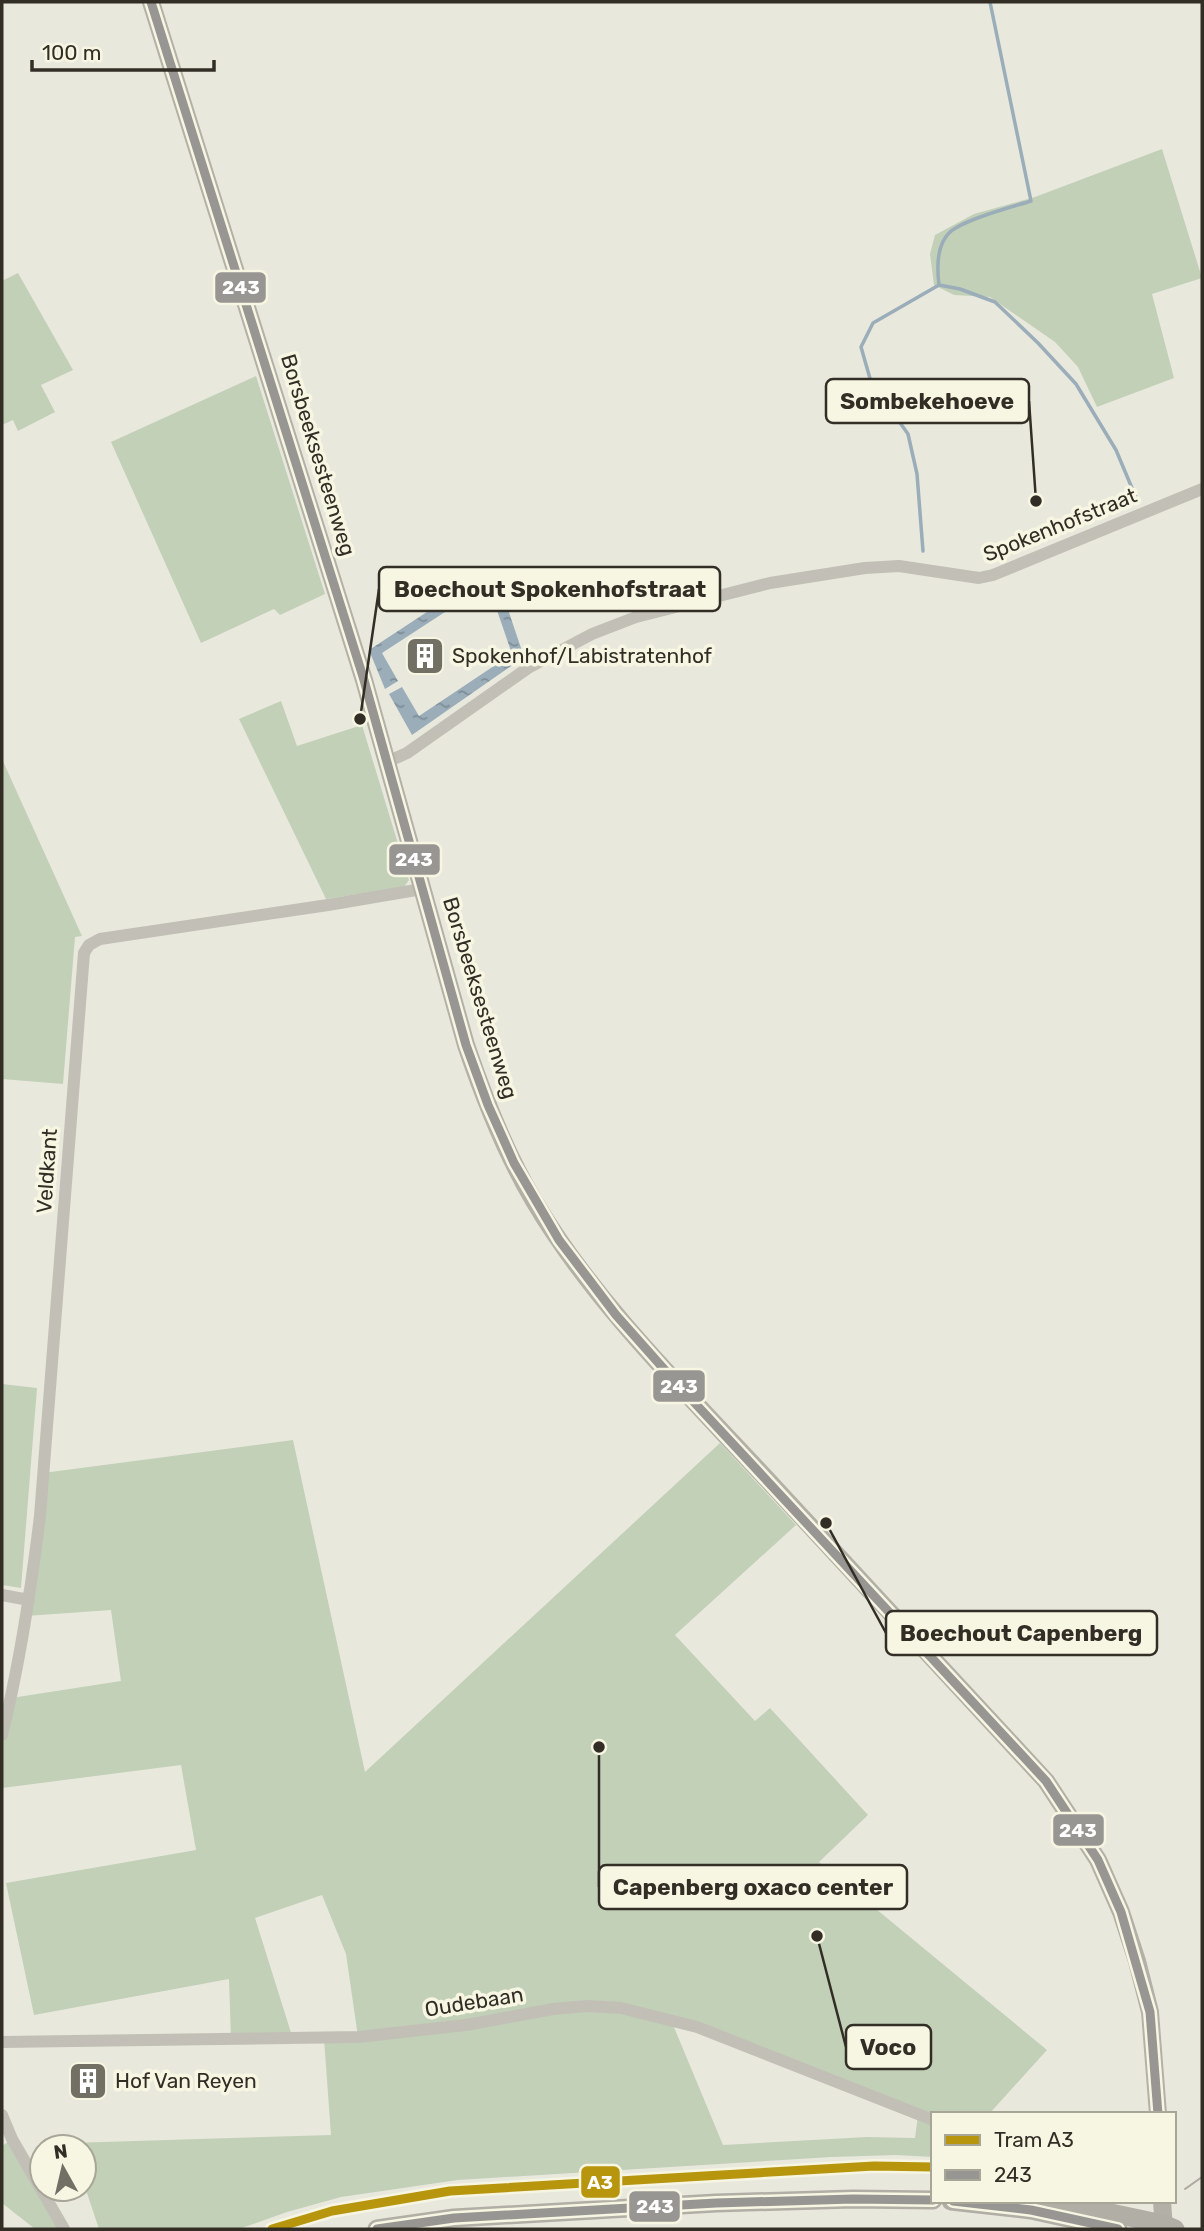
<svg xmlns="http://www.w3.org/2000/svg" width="1204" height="2231" viewBox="0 0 1204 2231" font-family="Rubik,sans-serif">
	<defs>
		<pattern id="water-ripples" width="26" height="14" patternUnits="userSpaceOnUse" patternTransform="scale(1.75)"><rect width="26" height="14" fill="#9aadb9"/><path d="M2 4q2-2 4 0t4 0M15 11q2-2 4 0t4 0" fill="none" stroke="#7e8d96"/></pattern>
	</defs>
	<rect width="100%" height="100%" fill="#e9e8dd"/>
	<!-- grass -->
	<path fill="#c2d0b8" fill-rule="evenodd" d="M1162,149l40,129 -50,16 22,84 -77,29 -19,-40 -23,-25 -65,-45 -36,-2 -20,-10 -4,-31 5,-19 39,-21 61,-17z
		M18,273l55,97 -32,15 14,27 -37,19 -5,-11 -11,5v-144z
		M256,376l69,218 -45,21 -6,-6 -73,34 -90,-201z
		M281,701l16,45 65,-21 47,155 -5,7 -78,12 -87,-180z
		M2,759l80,177 -7,1 -12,147 -61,-5z
		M2,1384l35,4 -16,200 -19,-3z
		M293,1440l72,332 355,-329 76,82 -121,110 80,86 15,-13 98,107 -49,47 228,188 -58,64h-56v43l-37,-2 -64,2 -374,23 -117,17 -54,15 -48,17h-140l-15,-45v-37h-12l-2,-4 261,-8 -7,-96 34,-2 -12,-83 -24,-59 -67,23 38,121 -62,1 -2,-61 -195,36 -28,-132 190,-33 -15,-85 -179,23v-53l9,-37 110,-17 -10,-71 -85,6 17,-143zM671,2020l247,95 -3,23 -48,-1 -144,8z
		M12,2139l52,90h-29l-33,-26v-57z"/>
	<!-- water -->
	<path fill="url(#water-ripples)" d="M494,568l30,89 -112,78 -23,-41 13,-7 17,29 93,-62 -24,-70 -106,69 16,28 -13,8 -16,-39z"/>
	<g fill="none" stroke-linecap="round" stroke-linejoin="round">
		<!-- stream -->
		<path stroke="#9aadb9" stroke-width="3.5" d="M939,285c-2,-16 -3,-39 10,-52 13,-13 63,-26 82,-32l-41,-199
			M939,285l21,4 35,13 43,41 38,41 40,66 21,50
			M923,551l-6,-77 -9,-40 -37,-52 -10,-35 12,-24 66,-38"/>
		<!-- street -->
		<path stroke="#c2c0b6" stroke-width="12" d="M387,762l20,-9 121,-85 64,-34 44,-17 134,-34 95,-15 34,-2 80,12 14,-3 209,-86
			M2,1595l27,5
			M2,1735c18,-72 29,-145 38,-219l44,-563 5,-8 11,-6 228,-34 94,-16
			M2,2042l356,-5 108,-12 87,-16 35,-3 33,2 76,19 236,93
			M2,2115l10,24 52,90"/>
		<!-- secondary -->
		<path stroke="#b3b1a7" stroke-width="18" d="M151,2l213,678 102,365c18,53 39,107 68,156 62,105 159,198 242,288 90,97 180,195 270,292l52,79 23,52 16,49 13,51 8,102
			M1162,2201l2,28"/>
		<!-- primary -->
		<path stroke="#b1aea5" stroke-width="19" d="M951,2201l80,9 87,19
			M1054,2201l109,23 12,5
			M377,2229l77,-11 262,-15 137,-4 80,1"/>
		<!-- tram -->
		<path stroke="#aaa8a0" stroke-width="2" d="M1185,2189l17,-12"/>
		<!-- bus-1 casing -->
		<g stroke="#f7f6e3" stroke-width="14">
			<path id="bus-1" d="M151,2l213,678 102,365 22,60 26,58 45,77 57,75 63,71 367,395 52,79 23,52 29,100 8,102
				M953,2201l78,9 87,19
				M377,2229l77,-11 262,-15 137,-4 80,1"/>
		</g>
		<!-- bus-1 -->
		<use href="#bus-1" stroke="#989692" stroke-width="9"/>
		<!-- tram-1 casing -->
		<g stroke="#f7f6e3" stroke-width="14">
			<path id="tram-1" d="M272,2229l60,-18 118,-20 424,-25 59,1"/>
		</g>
		<!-- tram-1 -->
		<use href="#tram-1" stroke="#b7950d" stroke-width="9"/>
	</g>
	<!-- icons -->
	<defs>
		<g id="building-square" transform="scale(2.0125)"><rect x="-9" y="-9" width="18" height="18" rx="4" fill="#726f65" stroke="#f7f6e3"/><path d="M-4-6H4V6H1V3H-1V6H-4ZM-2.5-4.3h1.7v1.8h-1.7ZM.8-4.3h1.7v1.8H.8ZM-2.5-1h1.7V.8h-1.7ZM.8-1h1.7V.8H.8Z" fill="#fff"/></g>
	</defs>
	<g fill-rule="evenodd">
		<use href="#building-square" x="425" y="656"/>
		<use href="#building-square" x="88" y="2081"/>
	</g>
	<g text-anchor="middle" stroke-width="7" stroke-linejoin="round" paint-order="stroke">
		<!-- street labels -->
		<g font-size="21" fill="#322e25" stroke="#f7f6e3">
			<text transform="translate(318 455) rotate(73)" y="7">Borsbeeksesteenweg</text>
			<text transform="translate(1060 525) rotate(-22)" y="7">Spokenhofstraat</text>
			<text transform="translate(480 998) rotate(73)" y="7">Borsbeeksesteenweg</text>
			<text transform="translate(47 1171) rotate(-86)" y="7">Veldkant</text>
			<text transform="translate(474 2002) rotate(-9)" y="7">Oudebaan</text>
		</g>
		<!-- poi labels -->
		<g font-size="21" fill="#322e25" stroke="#f7f6e3" text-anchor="start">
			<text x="452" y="663">Spokenhof/Labistratenhof</text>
			<text x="115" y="2088">Hof Van Reyen</text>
		</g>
	</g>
	<!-- callouts -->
	<path fill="none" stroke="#322e25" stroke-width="2.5" d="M1036 501L1029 401M360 719L379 589M826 1523L886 1633M599 1747L599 1887M817 1936L846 2047"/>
	<g fill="#322e25" stroke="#f7f6e3" stroke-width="2.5">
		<circle cx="1036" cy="501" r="7"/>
		<circle cx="360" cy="719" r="7"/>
		<circle cx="826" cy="1523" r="7"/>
		<circle cx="599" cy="1747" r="7"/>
		<circle cx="817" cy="1936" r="7"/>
	</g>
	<g fill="#f7f6e3" stroke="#322e25" stroke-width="2.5">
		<rect x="826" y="379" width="203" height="44" rx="7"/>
		<rect x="379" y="567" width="341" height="44" rx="7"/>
		<rect x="886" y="1611" width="271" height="44" rx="7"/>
		<rect x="599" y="1865" width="308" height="44" rx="7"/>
		<rect x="846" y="2025" width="85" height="44" rx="7"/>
	</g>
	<g font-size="23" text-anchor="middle" font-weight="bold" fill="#322e25">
		<text x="927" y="409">Sombekehoeve</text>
		<text x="550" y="597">Boechout Spokenhofstraat</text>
		<text x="1021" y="1641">Boechout Capenberg</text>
		<text x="753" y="1895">Capenberg oxaco center</text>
		<text x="888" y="2055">Voco</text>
	</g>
	<g stroke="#f7f6e3" stroke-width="2.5">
		<rect x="214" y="271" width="53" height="33" rx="7" fill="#989692"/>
		<rect x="388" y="843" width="53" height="33" rx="7" fill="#989692"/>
		<rect x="652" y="1369" width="54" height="34" rx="7" fill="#989692"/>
		<rect x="1052" y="1813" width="53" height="34" rx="7" fill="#989692"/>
		<rect x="580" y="2165" width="41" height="34" rx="7" fill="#b7950d"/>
		<rect x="628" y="2190" width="53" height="33" rx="7" fill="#989692"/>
	</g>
	<g font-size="19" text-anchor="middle" font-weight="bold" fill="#fff">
		<text x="241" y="294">243</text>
		<text x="414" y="866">243</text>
		<text x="679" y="1393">243</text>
		<text x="1078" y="1837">243</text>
		<text x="600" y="2189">A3</text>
		<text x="655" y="2213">243</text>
	</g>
	<!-- border -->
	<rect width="1204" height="2231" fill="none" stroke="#322e25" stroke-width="7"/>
	<!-- legend -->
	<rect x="931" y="2112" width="245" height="91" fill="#f7f6e3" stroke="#a8a697" stroke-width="2"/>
	<rect x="945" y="2135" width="35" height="10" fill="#b7950d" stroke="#a8a697" stroke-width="2"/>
	<text x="994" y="2147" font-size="21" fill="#322e25">Tram A3</text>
	<rect x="945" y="2170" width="35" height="10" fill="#989692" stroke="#a8a697" stroke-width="2"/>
	<text x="994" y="2182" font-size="21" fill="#322e25">243</text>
	<!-- north arrow -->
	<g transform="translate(63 2168) rotate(352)"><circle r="33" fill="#f7f6e3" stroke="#a8a697" stroke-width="2"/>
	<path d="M0-5L12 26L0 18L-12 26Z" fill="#726f65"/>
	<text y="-10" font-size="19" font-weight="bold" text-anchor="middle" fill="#322e25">N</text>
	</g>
	<!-- scale -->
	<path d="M32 60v10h182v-10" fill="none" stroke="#322e25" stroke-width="3.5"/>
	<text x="42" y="60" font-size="21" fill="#322e25" stroke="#f7f6e3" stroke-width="5" paint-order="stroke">100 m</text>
</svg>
